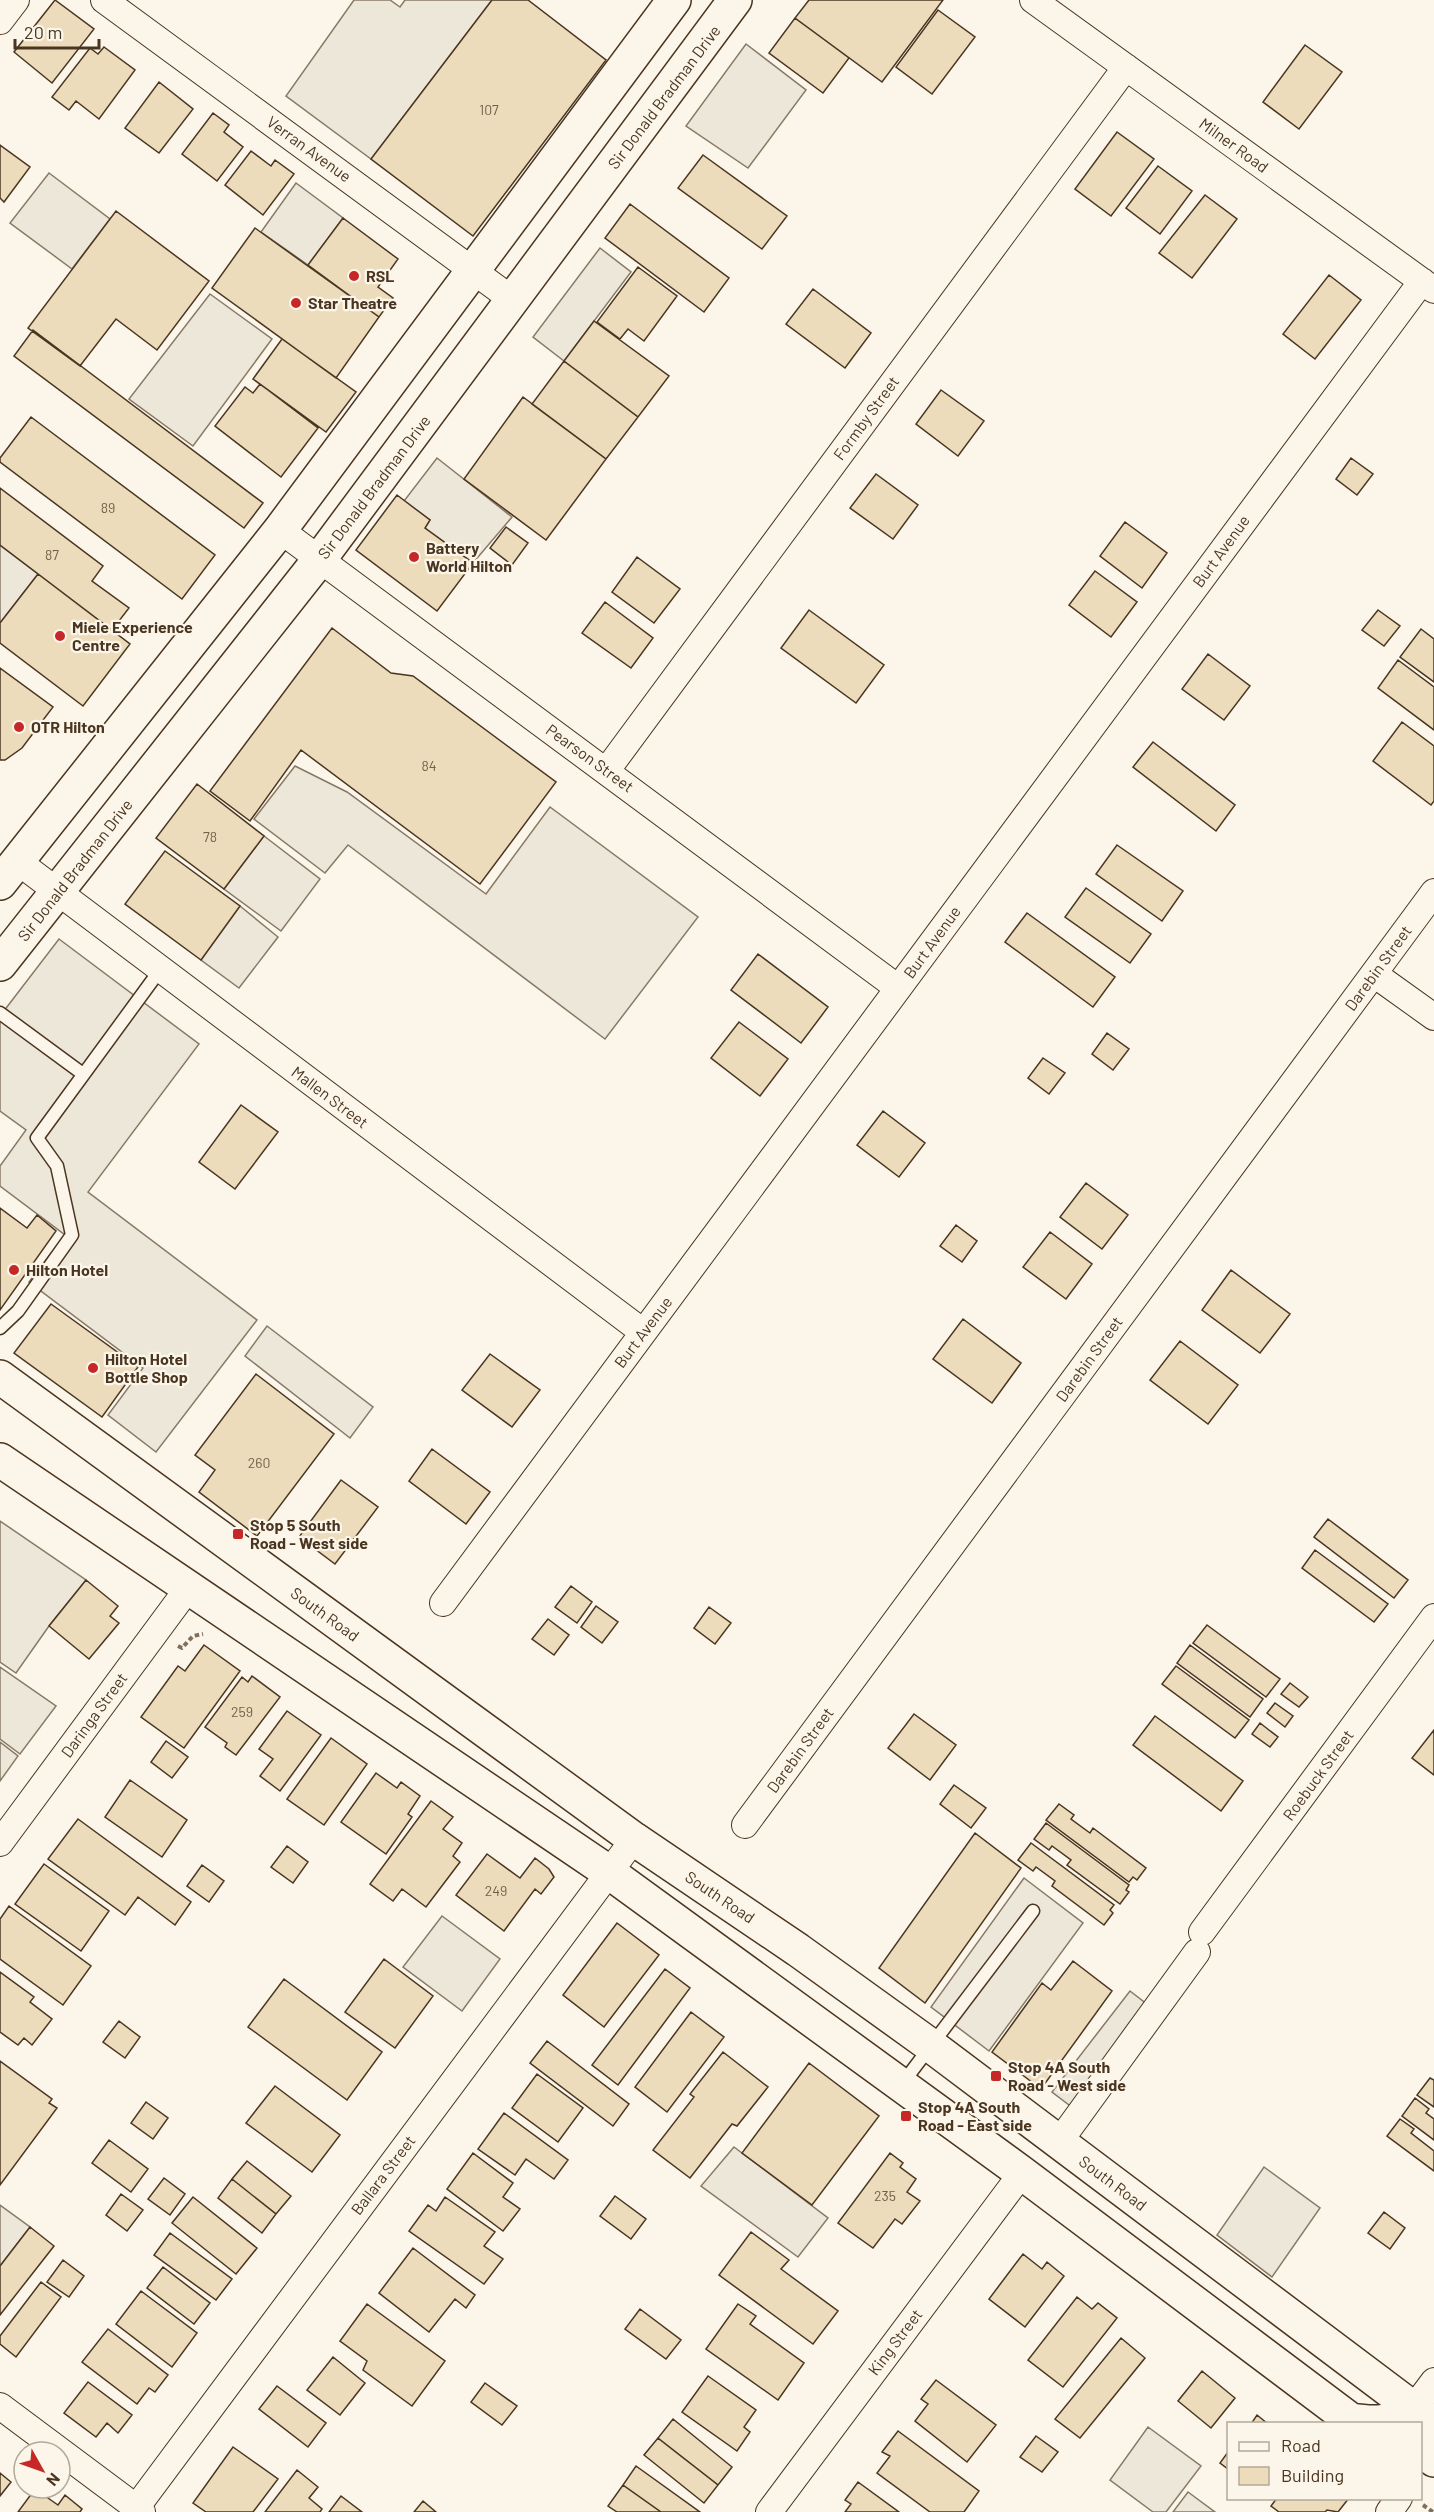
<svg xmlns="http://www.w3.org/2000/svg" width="1434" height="2512" viewBox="0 0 1434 2512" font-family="Barlow,sans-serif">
	<rect width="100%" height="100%" fill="#fbf6e9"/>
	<!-- parking -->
	<path fill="#ede7d9" stroke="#887966" stroke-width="1.5" d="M354,0h36l10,7 5,-7h87l-121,159 -85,-63z
		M746,44l60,46 -58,78 -62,-42z
		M49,173l61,46 -38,50 -62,-46z
		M296,183l47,35 -35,47 -47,-33z
		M600,248l31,24 -67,89 -31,-24z
		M210,294l62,45 -79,107 -64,-47z
		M437,458l75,59 -39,46 -48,-35 5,-8 -26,-19z
		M0,545l38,29 -38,49z
		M295,766l52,26 139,102 64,-87 148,110 -93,122 -257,-194 -23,28 -71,-54z
		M264,836l56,43 -39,52 -57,-42z
		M240,906l38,31 -39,51 -38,-28z
		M59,939l140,105 -111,148 169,128 -101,132 -48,-37 35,-47 -114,-86 36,-47 -65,-49v-20l26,-36 -26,-19v-95z
		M267,1326l106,81 -23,31 -105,-82z
		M0,1521l86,59 -37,46 -33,47 -16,-11z
		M0,1667l56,39 -36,48 -20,-15z
		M0,1742l18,14 -18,25z
		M1024,1878l59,45 -94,128 -58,-44z
		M442,1916l58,43 -38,52 -59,-44z
		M1130,1991l18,14 -75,103 -21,-16z
		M734,2147l94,71 -30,39 -97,-71z
		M1264,2167l56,41 -48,69 -55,-42z
		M0,2205l30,22 -30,39z
		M1148,2427l53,39 -35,46h-13l-43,-32z
		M1188,2492l27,20h-42z"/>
	<!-- building -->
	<path fill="#ecdcbc" stroke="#4a3520" stroke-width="1.5" d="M55,0l39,29 -42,54 -38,-31z
		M492,0h36l78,60 -133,176 -102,-77z
		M809,0h134l-61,82 -87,-64z
		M938,10l37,27 -43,57 -36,-27z
		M795,18l54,40 -26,35 -54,-40z
		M1305,45l37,27 -43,57 -36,-27z
		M104,47l31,23 -36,49 -23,-18 -7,9 -17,-13 38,-49 8,6z
		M159,82l34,27 -34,44 -34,-25z
		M213,113l16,12 -5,7 19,15 -26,34 -35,-27z
		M1117,132l37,27 -43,57 -36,-27z
		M0,145l30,22 -26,35 -4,-4z
		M251,151l20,15 4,-6 19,14 -31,41 -38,-30z
		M703,155l84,61 -25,33 -84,-61z
		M1158,166l34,25 -32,43 -34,-26z
		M1205,195l32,24 -45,59 -33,-25z
		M630,204l99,74 -25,34 -99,-74z
		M116,211l93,70 -52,69 -41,-31 -36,47 -52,-38z
		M343,218l55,41 -20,28 15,11 -14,19 -71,-52z
		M255,228l124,89 -43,61 -124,-90z
		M638,267l39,29 -33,45 -16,-12 -8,10 -23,-17z
		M1329,275l32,25 -46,59 -32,-25z
		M813,289l58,44 -26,35 -59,-44z
		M594,321l75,55 -31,41 -74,-56z
		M33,330l230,173 -19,25 -230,-172z
		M282,339l74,53 -30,40 -73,-53z
		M564,361l74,56 -32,42 -74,-55z
		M260,384l58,44 -37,49 -66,-51 30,-39 8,6z
		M941,390l43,31 -26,35 -42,-32z
		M523,397l83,62 -60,81 -82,-61z
		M31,417l184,138 -33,44 -182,-137v-4z
		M1351,458l22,16 -16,21 -21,-16z
		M876,474l42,31 -25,34 -43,-31z
		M0,488l103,78 -11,15 37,27 -17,22 -112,-85z
		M397,495l33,25 -5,8 48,35 -36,48 -81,-61z
		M1125,522l42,31 -25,35 -42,-32z
		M506,527l22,16 -16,22 -22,-17z
		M637,557l43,32 -26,34 -42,-31z
		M1095,571l42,31 -26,35 -42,-32z
		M38,574l92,70 -47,62 -83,-63v-20z
		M605,602l48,36 -22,30 -49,-35z
		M809,610l75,55 -28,38 -75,-55z
		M1378,610l22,16 -16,20 -22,-16z
		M332,628l59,45 22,3 143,106 -76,102 -179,-134 -51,71 -40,-30z
		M1421,629l13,10v43l-34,-25z
		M1208,654l42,32 -26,34 -42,-31z
		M1398,660l36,27v43l-56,-42z
		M0,668l53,39 -31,41 -17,12h-5z
		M1402,722l32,24v55l-3,4 -58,-44z
		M1153,742l82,63 -19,26 -83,-64z
		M197,784l67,52 -40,53 -68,-51z
		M1117,845l66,46 -21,30 -66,-47z
		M165,851l75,55 -39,54 -76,-56z
		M1086,888l65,46 -21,29 -65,-46z
		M1027,913l88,64 -22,30 -88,-65z
		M758,954l70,53 -27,36 -70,-53z
		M739,1022l49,37 -28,37 -49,-38z
		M1107,1033l22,16 -16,21 -21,-16z
		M1043,1058l22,15 -16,21 -21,-16z
		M241,1105l37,27 -43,57 -36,-27z
		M883,1111l42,32 -26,34 -42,-32z
		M1086,1183l42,32 -26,34 -42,-32z
		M0,1208l27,20 10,-13 19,16 -56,79z
		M956,1225l21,16 -15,21 -22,-16z
		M1050,1232l42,32 -26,35 -43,-32z
		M1231,1270l59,44 -30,39 -58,-43z
		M51,1304l87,63 -36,50 -88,-64z
		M963,1319l58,44 -29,40 -59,-44z
		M1180,1341l58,44 -30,39 -58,-44z
		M490,1354l50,36 -28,37 -50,-37z
		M256,1374l78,60 -77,102 -58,-44 16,-22 -20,-15z
		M432,1449l58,43 -24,32 -57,-43z
		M341,1480l37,27 -43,57 -36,-27z
		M1328,1519l80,61 -14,18 -80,-61z
		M1315,1550l73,54 -14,18 -72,-54z
		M86,1580l32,26 -8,10 9,7 -30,36 -40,-33z
		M571,1586l21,16 -15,21 -22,-16z
		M596,1606l22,16 -16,21 -21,-16z
		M709,1607l22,16 -16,21 -21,-16z
		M548,1619l21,16 -15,20 -22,-16z
		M1207,1625l73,54 -14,18 -73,-54z
		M204,1645l36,26 -56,77 -43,-31 37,-51 7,5z
		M1190,1645l73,54 -13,18 -73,-54z
		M1176,1666l73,54 -14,18 -73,-54z
		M252,1676l28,21 -44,58 -11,-8 2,-4 -22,-16 37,-50 6,5z
		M1290,1683l18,14 -9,10 -18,-13z
		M1275,1703l18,13 -8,11 -18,-14z
		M287,1711l34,24 -41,56 -20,-15 13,-17 -14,-10z
		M914,1714l42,31 -26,35 -42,-32z
		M1155,1716l88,65 -22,30 -88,-66z
		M1260,1723l18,14 -8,10 -18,-13z
		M1434,1730v45l-22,-17z
		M331,1738l36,26 -43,61 -37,-26z
		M166,1741l22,16 -16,21 -21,-16z
		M376,1773l21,15 4,-6 19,14 -12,18 4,3 -26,37 -45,-32z
		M130,1780l57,40 -25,37 -57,-40z
		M954,1785l32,23 -15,20 -31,-24z
		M431,1801l22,16 -10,12 19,14 -9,13 7,6 -34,45 -24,-18 -9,12 -23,-17z
		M1059,1804l15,11 -3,4 19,14 3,-5 53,40 -9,12 -4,-3 -4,5 -83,-62z
		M78,1819l113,83 -16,23 -37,-28 -13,18 -77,-56z
		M1046,1823l83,62 -3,5 3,2 -9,12 -53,-39 4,-5 -19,-14 -3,4 -15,-11z
		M975,1833l46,35 -96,135 -46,-35z
		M1031,1843l83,62 -4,5 3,3 -9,12 -52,-39 3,-5 -19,-14 -3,4 -15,-11z
		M287,1846l21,16 -15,21 -22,-16z
		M487,1854l33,24 15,-20 14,11 5,8 -13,17 -6,-5 -31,42 -48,-36z
		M44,1864l65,47 -28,40 -66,-47z
		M202,1865l22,16 -15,21 -22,-16z
		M9,1906l82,60 -28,39 -63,-46v-40z
		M617,1923l42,32 -55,72 -41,-32z
		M384,1959l49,37 -38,52 -50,-36z
		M1073,1961l39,30 -71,98 -49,-37 50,-69 9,7z
		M665,1969l25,19 -72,97 -26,-20z
		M0,1972l34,25 -4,5 22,17 -20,26 -8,-7 -6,7 -18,-13z
		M284,1979l98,73 -35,48 -99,-73z
		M691,2012l33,25 -57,75 -32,-25z
		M119,2021l21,16 -15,21 -22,-16z
		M547,2041l82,63 -16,22 -83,-63z
		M723,2052l45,35 -31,39 -5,-2 -42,54 -37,-28 41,-53 -4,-3z
		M0,2061l52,38 -3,4 8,5 -57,77z
		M809,2063l70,53 -67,89 -70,-52z
		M537,2074l46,34 -25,34 -46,-34z
		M1430,2078l4,2v27l-17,-12z
		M275,2086l65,49 -28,37 -66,-49z
		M1415,2098l14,11 -3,4 8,6v21l-32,-24z
		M146,2102l22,16 -15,21 -22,-16z
		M504,2113l64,47 -14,19 -28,-20 -11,16 -37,-26z
		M1400,2119l14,10 -3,4 23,18v20l-47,-35z
		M109,2140l39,29 -17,23 -39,-29z
		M473,2153l40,30 -10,14 17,12 -17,22 -56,-42z
		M890,2153l13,10 -3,4 16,12 -9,13 13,9 -18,23 -7,-5 -22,29 -35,-25z
		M247,2161l44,35 -15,18 -44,-35z
		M164,2178l21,16 -15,21 -22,-16z
		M232,2179l44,35 -14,19 -44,-35z
		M121,2194l22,16 -16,21 -21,-16z
		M615,2196l31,23 -15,20 -31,-23z
		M193,2197l64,51 -21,26 -64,-51z
		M445,2197l50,35 -11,14 19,13 -19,25 -75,-53 19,-26 8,6z
		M1384,2212l21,16 -15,21 -22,-16z
		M30,2227l24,19 -54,69v-49z
		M751,2232l38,28 -8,9 57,42 -25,33 -94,-69z
		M170,2233l62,46 -16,21 -62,-45z
		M413,2248l62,47 -9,13 -11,-9 -26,33 -50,-39z
		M1023,2254l19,15 5,-7 17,14 -39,51 -36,-28z
		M63,2260l21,16 -15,21 -22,-15z
		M163,2267l47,36 -16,21 -47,-36z
		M41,2282l20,15 -45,60 -16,-13v-8z
		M141,2291l56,42 -25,34 -56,-43z
		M1077,2297l15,12 6,-6 19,15 -54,69 -35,-27z
		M367,2304l78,57 -33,45 -49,-36 4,-9 -27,-20z
		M738,2304l18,12 -6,8 54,39 -26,37 -72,-51z
		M640,2309l41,31 -15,19 -41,-30z
		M108,2329l60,46 -13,17 -6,-4 -12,16 -55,-42z
		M1121,2338l24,20 -65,80 -25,-19z
		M333,2357l32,26 -25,32 -33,-25z
		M1202,2371l33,27 -24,30 -33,-27z
		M708,2376l48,34 -12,17 6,5 -13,19 -55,-39z
		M936,2380l60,45 -29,37 -52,-41 13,-17 -7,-5z
		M88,2382l44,33 -14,18 -11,-10 -11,14 -32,-24z
		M485,2383l32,23 -15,19 -31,-23z
		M277,2386l49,37 -18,24 -49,-38z
		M1257,2415l11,9h-17z
		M673,2419l59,48 -14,18 -60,-47z
		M898,2431l81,60 -15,21h-34l-53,-39 13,-17 -8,-4z
		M1036,2436l22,16 -16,20 -22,-15z
		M658,2438l60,47 -14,18 -60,-48z
		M233,2447l45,32 -25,33h-47l-13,-9z
		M1228,2452v17l-8,-6z
		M636,2466l64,46h-39l-38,-27z
		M297,2470l21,17 -9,11 13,11 -2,3h-55z
		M0,2473l11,9 -11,14z
		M858,2482l41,30h-54l6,-8 -6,-4z
		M623,2485l38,27h-44l-9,-6z
		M35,2489l23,16 7,-10 17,14 -2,3h-62z
		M341,2496l21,16h-33z
		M1277,2498h72l-11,14 -11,-2 -2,2h-46l-8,-6z
		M423,2501l13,11h-22z"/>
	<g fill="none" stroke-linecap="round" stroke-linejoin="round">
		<!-- lane casing -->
		<g stroke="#4a3520" stroke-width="15">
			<path id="lane" d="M0,1013l83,61
				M0,1328l18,-17 54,-76 -15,-69 -20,-28 123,-168
				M902,2084l131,-173"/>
		</g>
		<!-- street casing -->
		<g stroke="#4a3520" stroke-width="28">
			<path id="street" d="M104,0l409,300
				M1033,0l401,290
				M0,21l16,-21
				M280,530l618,458
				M607,770l519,-703
				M17,861l626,471
				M1374,974l60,43
				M443,1603l979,-1322
				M745,1825l689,-933
				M0,1843l189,-256
				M1202,1932l232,-315
				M1059,2142l138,-190
				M0,2406l142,106
				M1413,2409l21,-28
				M133,2512l501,-673
				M769,2512l253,-339
				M1389,2512l10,-14"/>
		</g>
		<!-- primary casing -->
		<g stroke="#4a3520" stroke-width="36">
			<path id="primary" d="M0,883l280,-353 394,-530
				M0,964l319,-404 416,-560"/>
		</g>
		<!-- highway casing -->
		<g stroke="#4a3520" stroke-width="36">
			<path id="highway" d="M0,1377l634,462 164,111 132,95 504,379
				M0,1460l610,413 412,300 334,251
				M1351,2420c27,4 39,3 62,-11
				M1420,2448l14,12"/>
		</g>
		<!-- path -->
		<path stroke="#7f6f5c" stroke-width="4" stroke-dasharray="4.5 3" stroke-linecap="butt" d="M178,1646l4,2 11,-12 10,-2
			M1423,2505l10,7"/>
		<!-- lane -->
		<use href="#lane" stroke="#fbf6e9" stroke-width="12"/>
		<!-- street -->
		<use href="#street" stroke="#fbf6e9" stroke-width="26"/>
		<!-- primary -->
		<use href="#primary" stroke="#fbf6e9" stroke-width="33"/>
		<!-- highway -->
		<use href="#highway" stroke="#fbf6e9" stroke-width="33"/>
	</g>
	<!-- markers -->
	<g fill="#c62828" stroke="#fbf6e9" stroke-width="2">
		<circle cx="354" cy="276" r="6"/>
		<circle cx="296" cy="303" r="6"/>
		<circle cx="414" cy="557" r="6"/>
		<circle cx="60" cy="636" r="6"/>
		<circle cx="19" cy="727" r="6"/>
		<circle cx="14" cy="1270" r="6"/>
		<circle cx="93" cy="1368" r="6"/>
		<rect x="232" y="1528" width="12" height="12" rx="3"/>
		<rect x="990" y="2070" width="12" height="12" rx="3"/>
		<rect x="900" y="2110" width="12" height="12" rx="3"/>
	</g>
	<g text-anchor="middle" stroke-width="4.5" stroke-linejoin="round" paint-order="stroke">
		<!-- number labels -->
		<g font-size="14" fill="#725f47">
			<text x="489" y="115">107</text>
			<text x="108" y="513">89</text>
			<text x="52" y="560">87</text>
			<text x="429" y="771">84</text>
			<text x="210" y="842">78</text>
			<text x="259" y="1468">260</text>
			<text x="242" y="1717">259</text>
			<text x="496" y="1896">249</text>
			<text x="885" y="2201">235</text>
		</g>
		<!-- street labels -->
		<g font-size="16" fill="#4a3520" stroke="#fbf6e9">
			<text transform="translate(664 97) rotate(-53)" y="6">Sir Donald Bradman Drive</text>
			<text transform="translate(1234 145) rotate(36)" y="6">Milner Road</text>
			<text transform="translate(309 149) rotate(36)" y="6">Verran Avenue</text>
			<text transform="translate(866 418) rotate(-54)" y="6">Formby Street</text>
			<text transform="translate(374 487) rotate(-53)" y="6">Sir Donald Bradman Drive</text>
			<text transform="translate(1221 551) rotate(-54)" y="6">Burt Avenue</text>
			<text transform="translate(590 758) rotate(36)" y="6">Pearson Street</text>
			<text transform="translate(75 870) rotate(-52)" y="6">Sir Donald Bradman Drive</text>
			<text transform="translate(932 942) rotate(-54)" y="6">Burt Avenue</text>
			<text transform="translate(1378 968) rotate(-54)" y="6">Darebin Street</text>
			<text transform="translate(330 1097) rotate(37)" y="6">Mallen Street</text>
			<text transform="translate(643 1332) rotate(-53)" y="6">Burt Avenue</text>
			<text transform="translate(1089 1359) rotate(-54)" y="6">Darebin Street</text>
			<text transform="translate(325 1614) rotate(36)" y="6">South Road</text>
			<text transform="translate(94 1715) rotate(-54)" y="6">Daringa Street</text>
			<text transform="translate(800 1750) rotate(-54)" y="6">Darebin Street</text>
			<text transform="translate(1318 1775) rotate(-54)" y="6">Roebuck Street</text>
			<text transform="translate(720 1897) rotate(34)" y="6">South Road</text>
			<text transform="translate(383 2175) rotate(-53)" y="6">Ballara Street</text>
			<text transform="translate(1113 2183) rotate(37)" y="6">South Road</text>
			<text transform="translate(895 2342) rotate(-53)" y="6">King Street</text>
		</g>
		<!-- poi labels -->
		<g font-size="16" font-weight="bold" fill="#4a3520" stroke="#fbf6e9" text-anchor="start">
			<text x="366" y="282">RSL</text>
			<text x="308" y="309">Star Theatre</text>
			<text x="426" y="554">Battery<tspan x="426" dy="18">World Hilton</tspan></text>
			<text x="72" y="633">Miele Experience<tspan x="72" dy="18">Centre</tspan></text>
			<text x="31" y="733">OTR Hilton</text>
			<text x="26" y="1276">Hilton Hotel</text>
			<text x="105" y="1365">Hilton Hotel<tspan x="105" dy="18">Bottle Shop</tspan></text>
			<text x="250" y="1531">Stop 5 South<tspan x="250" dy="18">Road - West side</tspan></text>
			<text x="1008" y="2073">Stop 4A South<tspan x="1008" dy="18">Road - West side</tspan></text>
			<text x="918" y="2113">Stop 4A South<tspan x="918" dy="18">Road - East side</tspan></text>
		</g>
	</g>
	<!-- legend -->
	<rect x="1227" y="2422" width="195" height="78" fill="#fbf6e9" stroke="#b4a999" stroke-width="1.5"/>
	<rect x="1239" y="2442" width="30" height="9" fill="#fbf6e9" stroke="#b4a999" stroke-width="1.5"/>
	<text x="1281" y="2452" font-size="18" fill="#4a3520">Road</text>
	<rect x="1239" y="2467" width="30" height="18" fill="#ecdcbc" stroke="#b4a999" stroke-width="1.5"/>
	<text x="1281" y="2482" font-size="18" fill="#4a3520">Building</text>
	<!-- north arrow -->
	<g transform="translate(42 2470) rotate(130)"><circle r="28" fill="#fbf6e9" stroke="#b4a999" stroke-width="1.5"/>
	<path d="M0-4.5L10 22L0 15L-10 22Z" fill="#c62828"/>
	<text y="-9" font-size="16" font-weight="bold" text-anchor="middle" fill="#4a3520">N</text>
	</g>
	<!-- scale -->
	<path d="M15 39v9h84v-9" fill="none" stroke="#4a3520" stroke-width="3"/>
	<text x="24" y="39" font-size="18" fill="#4a3520" stroke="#fbf6e9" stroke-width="4.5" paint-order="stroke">20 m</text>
</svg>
